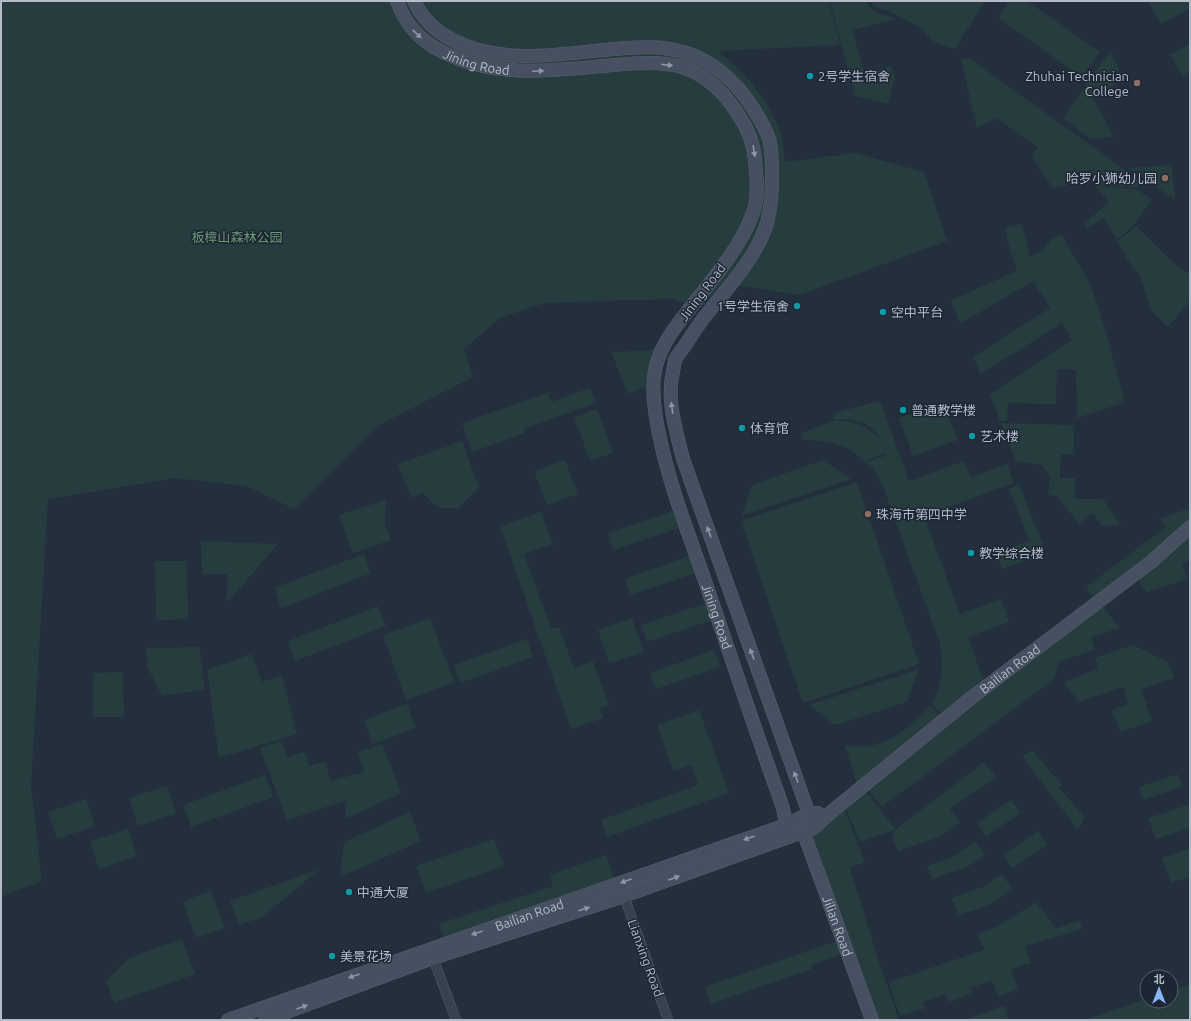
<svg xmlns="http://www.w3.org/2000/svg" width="1191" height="1021" viewBox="0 0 1191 1021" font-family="Ubuntu,'Noto Sans SC',sans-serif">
	<rect width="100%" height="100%" fill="#242f3e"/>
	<!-- green -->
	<path fill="#263c3f" d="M1,1h828l11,44 -122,6c24,20 39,35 54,63 2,5 6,9 7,14 4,11 5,23 6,34l70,-9 69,19 23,69 -148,54 -69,-11 -20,26 -39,-11 -127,4 -44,15 -36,31 9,28 -96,49 -83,83 -47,-23 -73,-8 -126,21 -17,287 11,95 -41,16z
		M830,1h35l9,10 21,8 -43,11 13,44 26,-8 4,12 -7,26 -33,-8z
		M870,1h115l-30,48 -21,-7 -13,-14 -29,-15 -17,-6z
		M1010,1h17l73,51 -18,25 -84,-59z
		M1148,1h42v7l-29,16z
		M1190,44v29l-7,4 -13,-22z
		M1110,51l10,19 -10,5 5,10 -22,12 21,40 -23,2 -28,-21z
		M969,58l173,124 -5,6 -42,-4 -4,-14 -19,4 2,9 -21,5 -21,-31 5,-10 -40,-29 -20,10 -16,-68z
		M1172,165l3,35 -46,-32z
		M1095,185l43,5 14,10 -19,26 -16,14 -13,-22 -17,10 -3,-4 25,-22z
		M1022,224l8,32 12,-4 10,-14 10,-3 28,49 10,28 25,90 -48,16 -1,-48 -19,-1 -1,35 -48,-1 -1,18h-7l-10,-26 82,-55 -10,-17 -81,51 -8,-17 77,-49 -17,-27 -73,43 -9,-24 66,-29 -7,-21 -5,-22z
		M1136,226l40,39 14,9v27l-22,26 -17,-17 -12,-38 -5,-2 -17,-28z
		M656,350l-5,35 -23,9 -17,-42z
		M590,388l6,15 -73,26 2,4 -53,19 -10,-29 85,-30 4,9z
		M880,401l29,80 55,-20 7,17 36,-14 7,19 -90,33 36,98 41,-15 8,23 -41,15 16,45 -40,34 -12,-12c10,-21 13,-40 7,-63l-57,-157 -10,-17 -8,-5 21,-6 -2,-6 1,4 -21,7c-3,-3 -6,-6 -9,-9 -13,-10 -35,-12 -51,-12l-2,-7 31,-12h6l12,1 14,4 15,12 -1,-4 -13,-11 -17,-4h-15l2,-6z
		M944,402l13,38 -44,16 -14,-38z
		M597,409l16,44 -23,8 -16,-44z
		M1001,423l73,2v30l-13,-1 -1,24h15v21h28l18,26 -19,1 -9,-13 -14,11 -22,-28 -9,-1 2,-18 -9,-12 -25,-4z
		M462,441l17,47 -22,21 -20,-2 -14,-14 -12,5 -13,-34z
		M565,460l13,34 -31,11 -13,-34z
		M823,460l28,19 -109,37 10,-31z
		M857,482l62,182 -116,39 -62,-182z
		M1019,484l27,69 -44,16 -6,-15 33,-13 -20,-52z
		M386,500l-1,25 6,15 -38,13 -14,-38z
		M1190,508v16l-95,77 -9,-14 80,-60 -7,-8z
		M673,511l5,17 -65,22 -5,-17z
		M541,512l12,32 -29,10 27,75 8,-2 15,41 19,-7 16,44 -9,3 3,10 -32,11 -71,-203z
		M1190,532v29l-8,3 5,15 -40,13 -11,-13z
		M201,541l77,3 -51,59v-29h-25z
		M364,554l7,19 -90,35 -7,-20z
		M689,556l6,17 -65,22 -5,-16z
		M155,561h32l1,58 -32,1z
		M706,603l6,17 -65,22 -6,-17z
		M1100,603l20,25 -29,9 4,13 -36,11 -5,18 -172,128 -15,-19z
		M378,606l8,20 -91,35 -7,-20z
		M430,618l24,64 -48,18 -23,-65z
		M632,618l12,34 -35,11 -11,-33z
		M527,639l6,18 -73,26 -6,-18z
		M1133,645l35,17 6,16 -33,11 11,32 -32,11 -8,-22 16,-6 -5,-17 -44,15 -15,-20 34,-13 -3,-11z
		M199,647l6,42 -43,7 -15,-30 -1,-18z
		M714,650l6,17 -64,22 -6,-16z
		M251,654l11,28 20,-7 15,59 -78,24 -12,-88z
		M919,669l-12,33 -72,23 -26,-20z
		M123,672l1,45h-31v-44z
		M407,704l9,24 -43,16 -9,-24z
		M931,706l10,12 -83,69 -13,-41c7,0 17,1 24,0 27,-5 43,-22 62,-40z
		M699,710l30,83 -122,44 -6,-17 97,-35 -7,-20 -18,6 -16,-46z
		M282,741l5,16 18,-5 4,14 16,-4 6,19 33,-9 -6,-20 24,-8 19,49 -56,26 2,-19 -60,20 -27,-72z
		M1032,750l30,35 -3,3 26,29 -7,13 -56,-74z
		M984,762l12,15 -46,32 10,13 -21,15 -41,14 -6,-16 3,-5 -35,12 -15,-36 20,-16 31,40 3,-3z
		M1178,774l5,12 -40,14 -4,-13z
		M265,775l8,22 -82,30 -8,-22z
		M167,786l9,27 -38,13 -9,-28z
		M86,799l9,27 -38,13 -9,-27z
		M1011,800l10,13 -35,23 -9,-13z
		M1188,805l2,6v17l-34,11 -8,-21z
		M843,806l22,56 -15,6 29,94 20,58h-24l-69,-187z
		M410,812l11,29 -81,36 4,-35z
		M128,829l9,27 -38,13 -9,-28z
		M1038,831l9,14 -35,23 -9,-13z
		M494,839l10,27 -78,27 -10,-27z
		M975,842l10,13 -18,12 -35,12 -5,-13 26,-9z
		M1190,848v29l-19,6 -9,-25z
		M606,855l9,27 -170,59 -6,-17 114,-38 -3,-11z
		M320,869l-58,48 -23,8 -9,-24z
		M1002,874l10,15 -22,16 -32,10 -6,-17 31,-11z
		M211,891l14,37 -29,10 -13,-37z
		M1036,902l20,26 24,-7 2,8 -57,17 6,17 -20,6 7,20 -20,8 -6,-17 -21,8 1,6 -23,8 -3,-8 -23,8 3,6 -26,8 -11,-34 95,-32 -6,-16 17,-6z
		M182,939l13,35 -81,29 -8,-22 23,-23z
		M839,940l5,13 -33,12 1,4 -101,35 -6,-17z
		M1190,984v36h-106l63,-21v2h24v-10z
		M1004,1006l4,14h-44l39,-14z"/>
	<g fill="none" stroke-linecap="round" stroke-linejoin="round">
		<!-- street casing -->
		<g stroke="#565f6c" stroke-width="10">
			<path id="street" d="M624,896l44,124
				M433,958l23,62"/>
		</g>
		<!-- secondary casing -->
		<g stroke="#565f6c" stroke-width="14">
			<g id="secondary">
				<path id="s1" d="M397,1c8,23 22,39 44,50 55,29 114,19 173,14 22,-2 47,-4 68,2 29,9 48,32 62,57 9,16 11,30 12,49 1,9 1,19 0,28 -7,38 -46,81 -69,111 -16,20 -30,39 -33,65 -2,19 1,38 5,57 10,50 29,98 46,147 26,76 51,151 78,227l3,17"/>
				<path d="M414,1c8,17 20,29 37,38 49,27 109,15 162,10 17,-1 34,-3 50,-1 33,4 54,17 76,41 10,12 25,35 30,50 3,9 3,28 3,38 0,15 -1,31 -5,46 -10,34 -42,68 -64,96 -7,9 -13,19 -19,28 -3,4 -7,9 -9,13 -1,4 -1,8 -2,11 -7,29 3,59 10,88l131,369"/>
				<path id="s2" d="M803,831l69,189"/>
				<path id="s3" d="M228,1020l558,-195 24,-12h8"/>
				<path id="s4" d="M265,1020l168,-62 191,-62 190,-68 16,-15 141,-115 180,-136 39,-35"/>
			</g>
		</g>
		<!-- street -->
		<use href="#street" stroke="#38414e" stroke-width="9"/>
		<!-- secondary -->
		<use href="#secondary" stroke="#465061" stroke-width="13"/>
	</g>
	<!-- one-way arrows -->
	<defs><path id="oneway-solid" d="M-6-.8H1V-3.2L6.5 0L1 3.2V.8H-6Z"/></defs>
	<g fill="#8e96a5">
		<use href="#oneway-solid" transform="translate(417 34) rotate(44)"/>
		<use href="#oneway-solid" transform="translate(667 65) rotate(7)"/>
		<use href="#oneway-solid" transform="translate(538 71) rotate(-2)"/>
		<use href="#oneway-solid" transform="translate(754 151) rotate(81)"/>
		<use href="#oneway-solid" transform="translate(672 408) rotate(-98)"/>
		<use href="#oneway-solid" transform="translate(709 532) rotate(-110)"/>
		<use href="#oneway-solid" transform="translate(752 654) rotate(-110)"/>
		<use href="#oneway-solid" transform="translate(796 777) rotate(-110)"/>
		<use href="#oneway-solid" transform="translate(749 838) rotate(160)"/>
		<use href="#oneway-solid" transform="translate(674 878) rotate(-20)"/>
		<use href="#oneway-solid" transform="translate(626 881) rotate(160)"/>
		<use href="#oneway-solid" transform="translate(584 909) rotate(-18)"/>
		<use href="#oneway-solid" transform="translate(477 933) rotate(161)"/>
		<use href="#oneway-solid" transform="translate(354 976) rotate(161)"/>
		<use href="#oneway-solid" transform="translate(302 1007) rotate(-20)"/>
	</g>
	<!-- markers -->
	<g fill="#0f9aa8" stroke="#1d2633" stroke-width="1.5">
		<circle cx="810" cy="76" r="4"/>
		<circle cx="797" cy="306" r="4"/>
		<circle cx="883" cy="312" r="4"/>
		<circle cx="903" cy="410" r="4"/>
		<circle cx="742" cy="428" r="4"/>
		<circle cx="972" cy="436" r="4"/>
		<circle cx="971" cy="553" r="4"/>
		<circle cx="349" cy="892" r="4"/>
		<circle cx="332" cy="956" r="4"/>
	</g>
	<g fill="#8d6e63" stroke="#1d2633" stroke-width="1.5">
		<circle cx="1137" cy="83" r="4"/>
		<circle cx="1165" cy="178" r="4"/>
		<circle cx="868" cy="514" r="4"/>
	</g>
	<g text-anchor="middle" stroke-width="3" stroke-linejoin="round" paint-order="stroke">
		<!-- street labels -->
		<g font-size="13" fill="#b4bcc9" stroke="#1d2633">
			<text dy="5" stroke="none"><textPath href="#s1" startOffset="106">Jining Road</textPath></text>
			<text transform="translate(702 292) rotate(-53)" y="5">Jining Road</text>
			<text dy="5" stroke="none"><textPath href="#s1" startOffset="933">Jining Road</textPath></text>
			<text dy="5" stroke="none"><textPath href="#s4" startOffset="834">Bailian Road</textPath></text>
			<text dy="5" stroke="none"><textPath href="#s3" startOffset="319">Bailian Road</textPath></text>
			<text dy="5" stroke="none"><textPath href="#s2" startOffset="101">Jilian Road</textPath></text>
			<text transform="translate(646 958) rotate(70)" y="5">Lianxing Road</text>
		</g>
		<!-- poi labels -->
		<g font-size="13" fill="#b4bcc9" stroke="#1d2633" text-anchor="start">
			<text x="818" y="81">2号学生宿舍</text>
			<text x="1129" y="81" text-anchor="end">Zhuhai Technician<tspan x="1129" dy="15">College</tspan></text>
			<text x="1157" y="183" text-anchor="end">哈罗小狮幼儿园</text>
			<text x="789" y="311" text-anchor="end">1号学生宿舍</text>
			<text x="891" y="317">空中平台</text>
			<text x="911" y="415">普通教学楼</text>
			<text x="750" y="433">体育馆</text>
			<text x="980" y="441">艺术楼</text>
			<text x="876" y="519">珠海市第四中学</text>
			<text x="979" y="558">教学综合楼</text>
			<text x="357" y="897">中通大厦</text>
			<text x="340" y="961">美景花场</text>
		</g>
		<!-- park labels -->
		<g font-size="13" fill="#6b9a76" stroke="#1d2633">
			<text x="237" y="242">板樟山森林公园</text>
		</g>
	</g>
	<!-- border -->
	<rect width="1191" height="1021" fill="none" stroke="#b4bcc9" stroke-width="4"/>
	<!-- north arrow -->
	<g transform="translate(1159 989)"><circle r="19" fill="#1d2633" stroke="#59626f"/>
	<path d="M0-3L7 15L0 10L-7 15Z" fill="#8ab4f8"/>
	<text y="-6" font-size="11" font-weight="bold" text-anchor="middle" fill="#b4bcc9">北</text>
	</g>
</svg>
